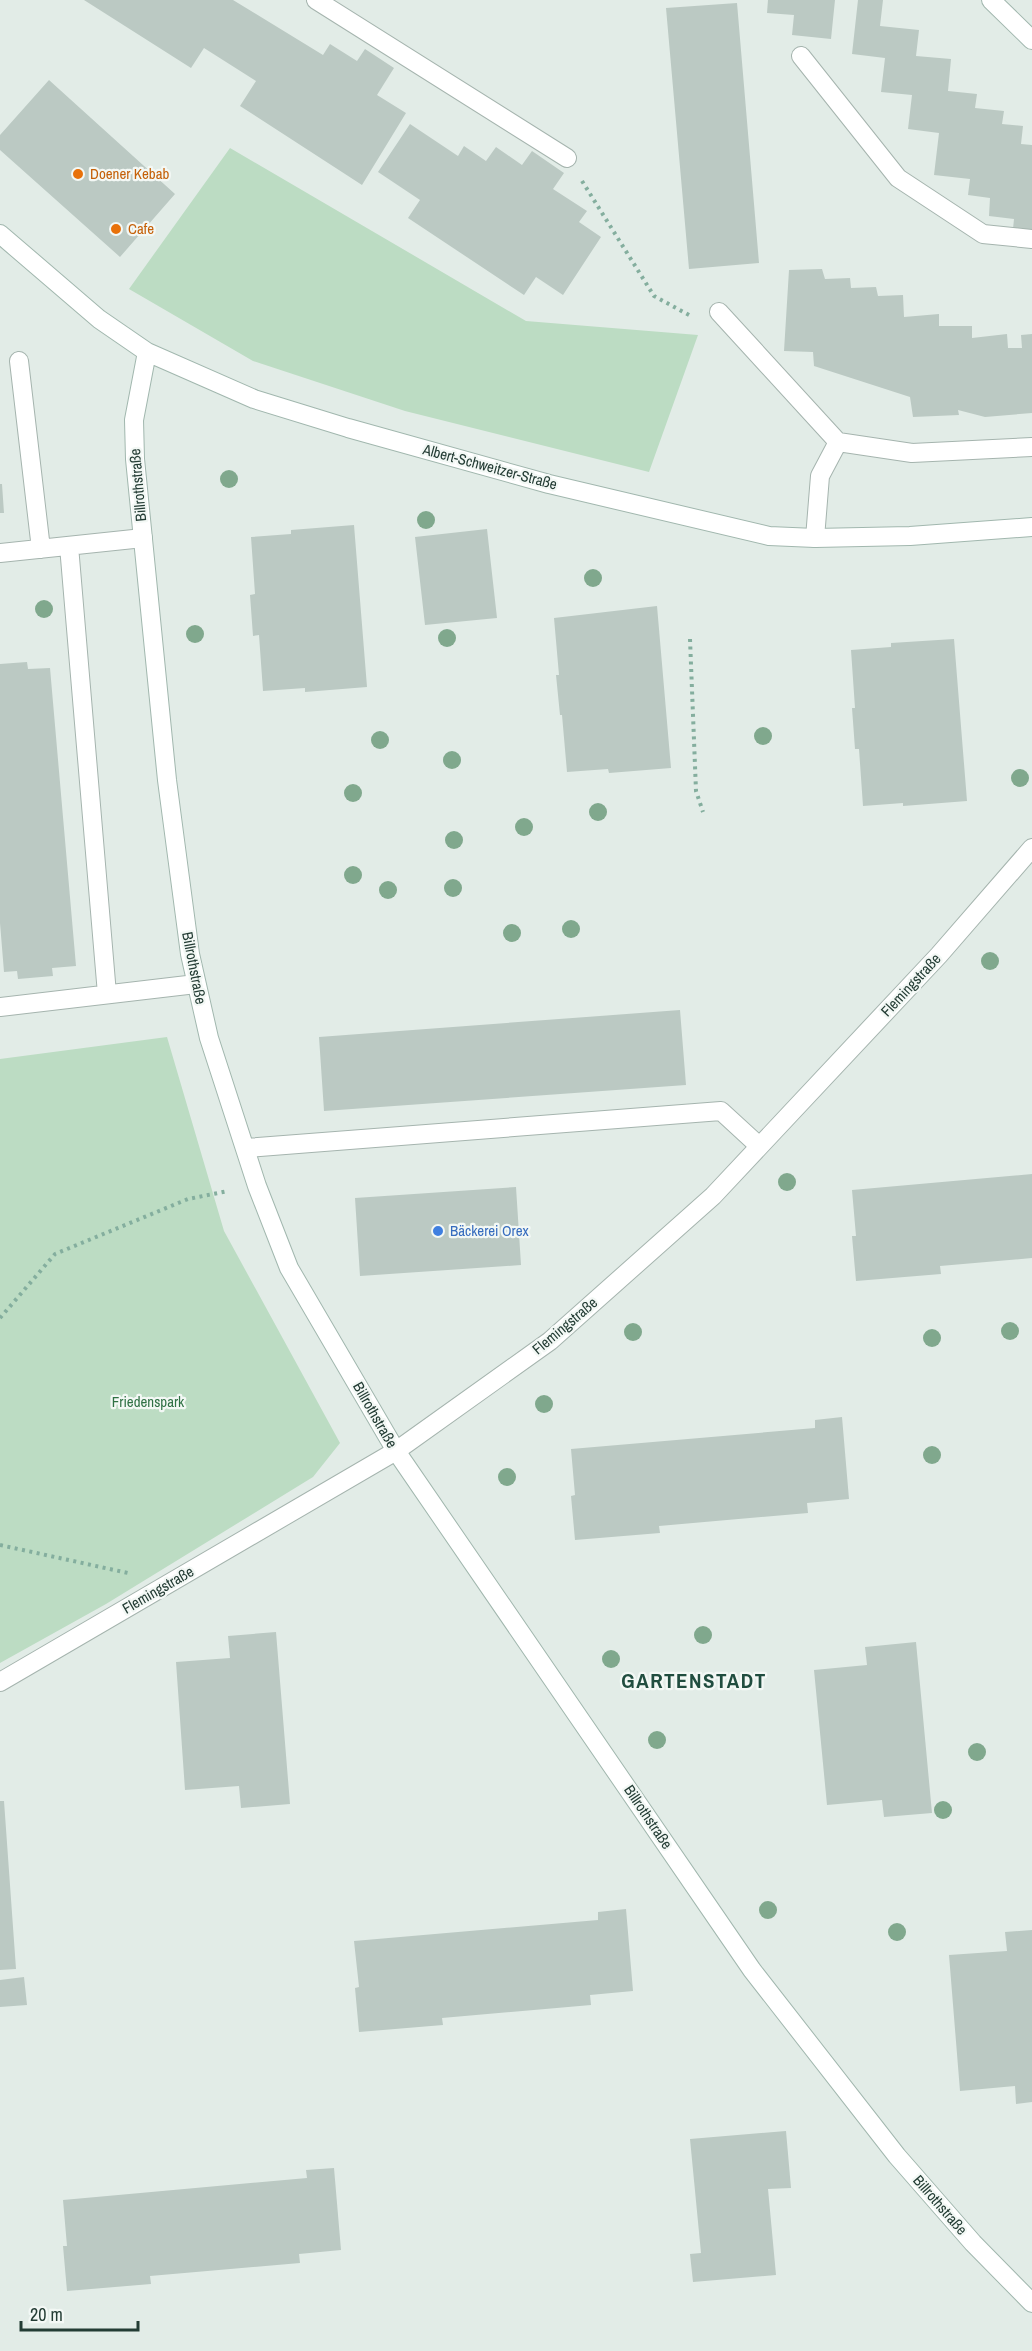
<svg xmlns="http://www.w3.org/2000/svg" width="1032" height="2351" viewBox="0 0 1032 2351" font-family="'Archivo Narrow',sans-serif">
	<rect width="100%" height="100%" fill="#e2ece7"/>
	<!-- green -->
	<path fill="#bcdcc3" d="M230,148l296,173 172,14 -49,137 -244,-61 -152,-50 -124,-72z
		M167,1037l57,194 116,212 -27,34 -207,127 -106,59v-604z"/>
	<!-- building -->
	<path fill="#bbc9c3" d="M84,0h149l90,55 7,-11 27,17 8,-12 29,19 -17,27 29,18 -44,72 -122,-79 16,-25 -52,-33 -13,20z
		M768,0h67l-4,39 -39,-4 2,-20 -27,-2z
		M858,0h25l-3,26 39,4 -3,26 35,3 -3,32 29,3 -2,14 29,3 -2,13 21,2 -2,18 11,1v86l-19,-2 1,-10 -25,-3 1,-18 -22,-3 2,-16 -36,-4 5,-42 -31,-4 4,-34 -31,-3 4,-34 -33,-4z
		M737,3l22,260 -70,6 -23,-261z
		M49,80l126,114 -55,63 -120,-107v-15z
		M410,124l48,32 6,-10 22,15 10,-14 26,18 10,-14 32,22 -11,16 34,22 -8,11 22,15 -38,58 -27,-18 -12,18 -116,-77 12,-18 -42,-28z
		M822,269l3,10 25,-1 1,10 25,-1 2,9 25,-1 1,22 35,-3v12h33v12l35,-4 1,14h14l-1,-13 11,-1v79l-47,4 -27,-7 1,5 -46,2 -3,-20 -96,-31 -1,-14 -29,-1 5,-81z
		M0,484h2l2,29h-4z
		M354,525l13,162 -62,5v-4l-42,3 -4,-56 -6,1 -3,-41 5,-1 -4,-57 40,-3v-4z
		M487,529l10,89 -72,7 -10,-88z
		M657,606l14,162 -62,5 -1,-4 -41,3 -5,-57h-2l-4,-40h3l-5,-57z
		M954,639l13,162 -64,5v-3l-40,3 -4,-57h-4l-3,-41h3l-4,-58 40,-3v-4z
		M27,662l1,7 22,-1 26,298 -24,2 1,8 -35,3 -1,-8 -13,1 -4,-49v-259z
		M680,1010l6,75 -362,26 -5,-74z
		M1032,1174v84l-92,8 1,8 -85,7 -4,-45h4l-4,-46z
		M516,1187l5,78 -161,11 -5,-78z
		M842,1417l7,82 -42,4 1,10 -149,13 1,7 -85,7 -4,-44 4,-1 -4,-46 244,-21v-8z
		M276,1632l14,172 -49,4 -2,-22 -54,4 -9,-128 54,-4 -2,-22z
		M916,1642l16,171 -48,4 -2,-17 -55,5 -13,-135 53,-5 -2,-18z
		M0,1801h4l12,168 -16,1z
		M626,1909l7,82 -43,4 1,10 -149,13 1,7 -84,7 -4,-44 4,-1 -5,-46 244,-21v-8z
		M1032,1930v172l-16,2 -1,-18 -55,5 -11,-136 58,-4 -2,-19z
		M24,1977l3,28 -27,2v-27z
		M786,2131l5,57 -23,1 8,86 -83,7 -3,-28 11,-1 -11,-114z
		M334,2168l7,82 -42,4 1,9 -150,13 1,8 -84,7 -4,-45h4l-4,-46 244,-22 -1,-8z"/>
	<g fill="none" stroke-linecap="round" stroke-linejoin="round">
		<!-- lane casing -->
		<g stroke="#a5b4ae" stroke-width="20">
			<path id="lane" d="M316,0l251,158
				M801,56l97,122 85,56 49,5
				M719,312l119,130 74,11 120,-6
				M19,361l22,188
				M815,538l5,-62 18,-34
				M69,546l38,448
				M0,553l143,-15
				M0,1007l196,-23
				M246,1148l475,-37 38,35"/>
		</g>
		<!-- street casing -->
		<g stroke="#a5b4ae" stroke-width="20">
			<path id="street" d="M0,1682l396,-231 154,-110 163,-145 226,-241 93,-107"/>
		</g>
		<!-- secondary casing -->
		<g stroke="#a1b7ae" stroke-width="20">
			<path id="secondary" d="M991,0l41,40
				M0,234l99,85 48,33 107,47 94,29 201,56 220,52 46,2 95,-2 122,-9
				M147,352l-13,68 1,39 32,321 23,174 19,84 48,148 32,82 107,183 356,519 145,186 76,87 59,60"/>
		</g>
		<!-- path -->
		<path stroke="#84ae9e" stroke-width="4" stroke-dasharray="3 4.5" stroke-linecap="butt" d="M582,181l72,115 35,19
			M690,639l6,152 7,21
			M0,1318l55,-64 133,-55 40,-8
			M0,1545l128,28"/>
		<!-- lane -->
		<use href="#lane" stroke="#fff" stroke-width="18"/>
		<!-- street -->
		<use href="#street" stroke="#fff" stroke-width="18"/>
		<!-- secondary -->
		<use href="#secondary" stroke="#fff" stroke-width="18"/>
	</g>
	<!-- trees -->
	<g fill="#80a88d">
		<circle cx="229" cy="479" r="9"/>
		<circle cx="426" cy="520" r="9"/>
		<circle cx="593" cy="578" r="9"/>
		<circle cx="44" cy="609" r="9"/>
		<circle cx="195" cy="634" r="9"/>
		<circle cx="447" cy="638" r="9"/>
		<circle cx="763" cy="736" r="9"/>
		<circle cx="380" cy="740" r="9"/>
		<circle cx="452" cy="760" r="9"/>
		<circle cx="1020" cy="778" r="9"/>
		<circle cx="353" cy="793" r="9"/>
		<circle cx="598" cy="812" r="9"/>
		<circle cx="524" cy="827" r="9"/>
		<circle cx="454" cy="840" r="9"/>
		<circle cx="353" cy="875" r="9"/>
		<circle cx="453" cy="888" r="9"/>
		<circle cx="388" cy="890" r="9"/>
		<circle cx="571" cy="929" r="9"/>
		<circle cx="512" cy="933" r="9"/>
		<circle cx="990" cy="961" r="9"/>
		<circle cx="787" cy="1182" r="9"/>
		<circle cx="1010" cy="1331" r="9"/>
		<circle cx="633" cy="1332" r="9"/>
		<circle cx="932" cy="1338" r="9"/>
		<circle cx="544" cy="1404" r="9"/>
		<circle cx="932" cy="1455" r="9"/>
		<circle cx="507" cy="1477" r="9"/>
		<circle cx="703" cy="1635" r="9"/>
		<circle cx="611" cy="1659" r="9"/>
		<circle cx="657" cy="1740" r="9"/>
		<circle cx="977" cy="1752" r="9"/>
		<circle cx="943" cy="1810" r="9"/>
		<circle cx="768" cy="1910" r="9"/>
		<circle cx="897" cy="1932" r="9"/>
	</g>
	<!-- markers -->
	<g fill="#e8710a" stroke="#f3f8f5" stroke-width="2">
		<circle cx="78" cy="174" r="6"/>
		<circle cx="116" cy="229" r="6"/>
	</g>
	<circle fill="#3f7fe0" stroke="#f3f8f5" stroke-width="2" cx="438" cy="1231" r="6"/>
	<g text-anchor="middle" stroke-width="4.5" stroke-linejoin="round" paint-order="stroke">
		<!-- food labels -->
		<g font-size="15" fill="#c56008" stroke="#f3f8f5" text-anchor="start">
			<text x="90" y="179">Doener Kebab</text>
			<text x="128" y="234">Cafe</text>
		</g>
		<!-- street labels -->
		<g font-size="15" fill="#233c34" stroke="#f3f8f5">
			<text transform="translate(490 467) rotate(15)" y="5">Albert-Schweitzer-Straße</text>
			<text transform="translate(138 485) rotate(-95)" y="5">Billrothstraße</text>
			<text transform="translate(194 968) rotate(79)" y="5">Billrothstraße</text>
			<text transform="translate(911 985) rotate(-47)" y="5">Flemingstraße</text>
			<text transform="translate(565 1326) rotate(-40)" y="5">Flemingstraße</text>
			<text transform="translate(375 1415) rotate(60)" y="5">Billrothstraße</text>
			<text transform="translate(158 1590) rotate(-30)" y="5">Flemingstraße</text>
			<text transform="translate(648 1817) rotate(56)" y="5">Billrothstraße</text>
			<text transform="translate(940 2205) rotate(49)" y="5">Billrothstraße</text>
		</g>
		<!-- shop labels -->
		<g font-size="15" fill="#366cbe" stroke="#f3f8f5" text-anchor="start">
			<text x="450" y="1236">Bäckerei Orex</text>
		</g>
		<!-- park labels -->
		<g font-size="15" fill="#2f7144" stroke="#f3f8f5">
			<text x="148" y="1407">Friedenspark</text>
		</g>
		<!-- district labels -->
		<g font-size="21" font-weight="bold" letter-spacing="1.5" fill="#204d3f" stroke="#f3f8f5">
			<text x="694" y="1688">GARTENSTADT</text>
		</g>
	</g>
	<!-- scale -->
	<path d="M21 2321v9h117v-9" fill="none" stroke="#233c34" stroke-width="3"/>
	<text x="30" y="2321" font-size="18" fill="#233c34" stroke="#f3f8f5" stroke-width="4.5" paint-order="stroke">20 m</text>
</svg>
